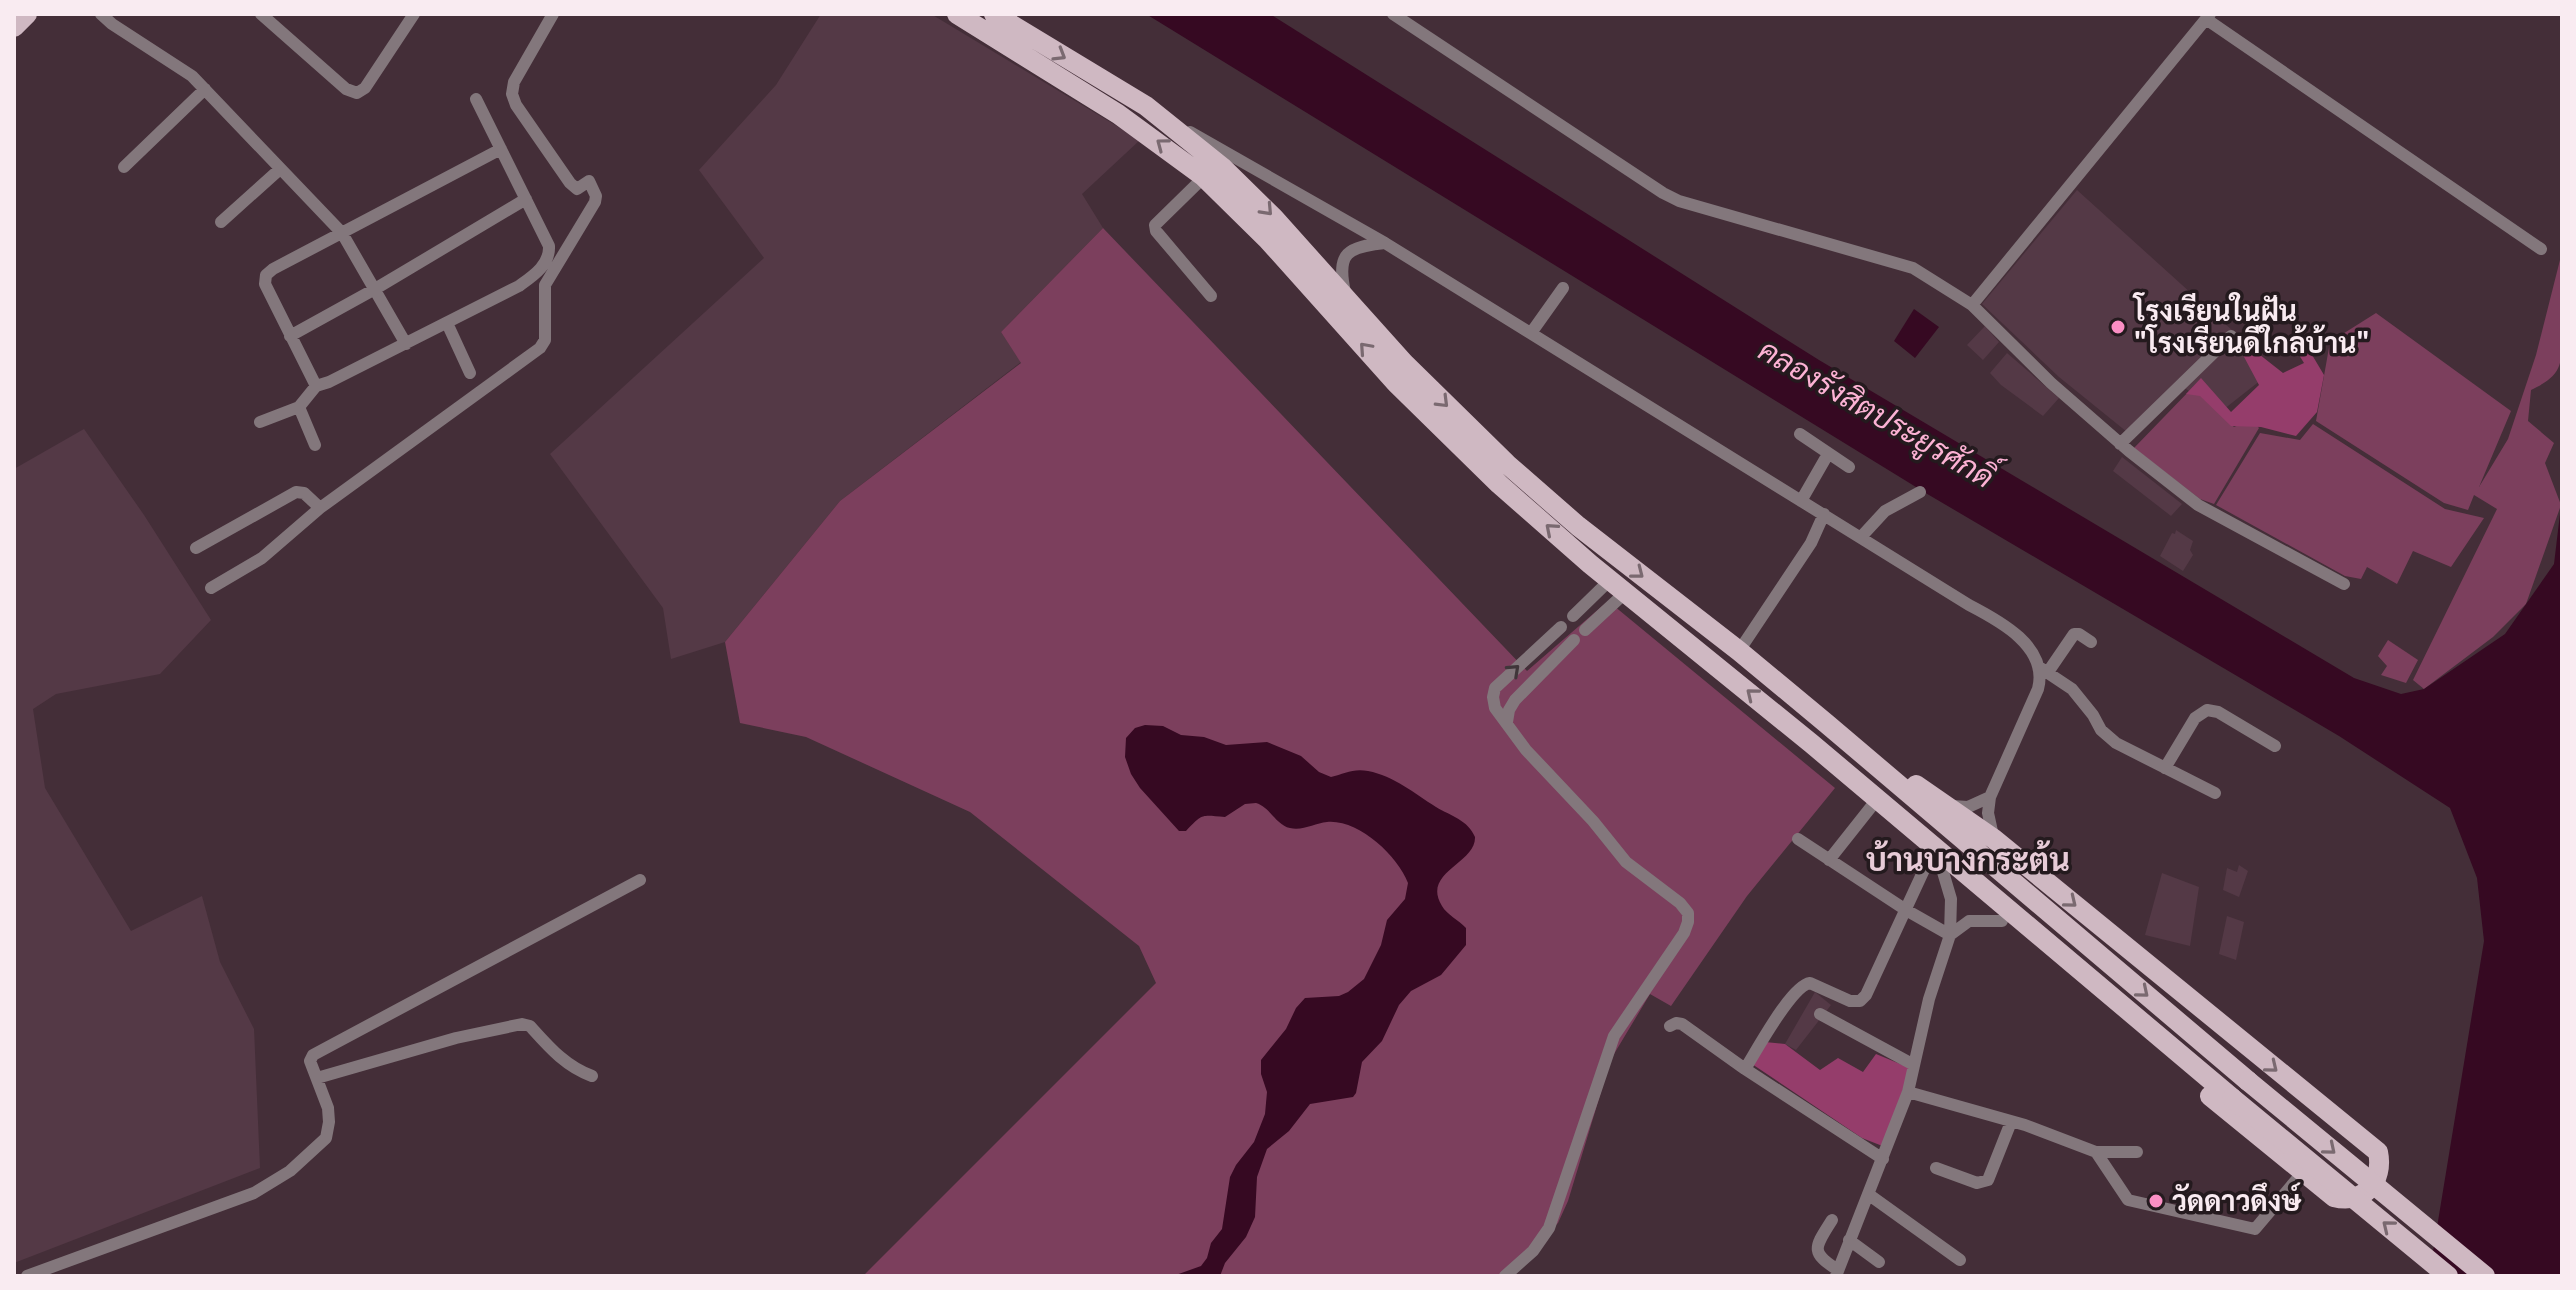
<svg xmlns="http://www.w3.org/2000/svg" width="2576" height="1290" viewBox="0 0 2576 1290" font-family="Ubuntu,Sarabun,sans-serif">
	<rect width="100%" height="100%" fill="#442e38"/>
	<!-- built -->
	<path fill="#543946" d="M821,14h110l209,126 -58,54 21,34 -102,104 20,30 -181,139 -115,141 -54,17 -8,-51 -113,-154 214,-196 -65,-88 77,-85z
		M2077,190l198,179 -56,44 -37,-27 -50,50 -73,-59 -77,-73z
		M1985,326l14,16 -16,18 -16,-15z
		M2007,353l52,45 -16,18 -42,-31 -11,-12z
		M84,429l60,86 67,105 -51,54 -104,20 -23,15 12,79 86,143 71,-35 18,66 34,67 6,139 -246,95v-794z
		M2122,457l60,47 -11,12 -58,-45z
		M2176,530l17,11 -3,9 3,5 -10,16 -23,-15 12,-23 3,1z
		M2239,865l9,6 -9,26 -16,-7 4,-22 10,4z
		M2162,873l37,14 -9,59 -45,-11z
		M2227,916l17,6 -8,38 -17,-6z
		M1815,992l16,13 -35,45 -11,-6z"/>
	<!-- green -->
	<path fill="#7c3f5d" d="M1103,228l424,443 81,-70 227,187 -88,108 -76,110 -21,-12 -39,65 -43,142 -10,22 -54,53h-641l293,-293 -17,-37 -169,-134 -164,-75 -66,-14 -15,-81 115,-141 181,-138 -20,-31z
		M2562,252l-2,80 2,1c0,33 0,42 -31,57l-3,31 26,22 -9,20 16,42 -35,99 -33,33 -69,52 -11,-9 84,-171 -23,-14 -6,15 -24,-7 -128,-82 14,-79 46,-29 135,98 -32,76 29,-48 28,-84z
		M2193,387l41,40 17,-7 8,8 -45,76 -14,-5 -66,-51z
		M2313,424l132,85 39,9 -33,49 -38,-16 -16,33 -30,-17 -6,12 -16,-3 -129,-71 44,-72 40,7z
		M2388,640l30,20 -12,23 -25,-8 6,-9 -9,-10z"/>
	<!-- forest -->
	<path fill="#953d6b" d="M2302,338l22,37 -7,37 -21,24 -35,-9 -30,-1 -31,-30 -14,-2 15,-16 30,34 28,-27 -16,-30 12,-4 28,22 21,-10 -10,-16z
		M1765,1042l20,2 35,26 18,-12 25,14 13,-18 34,14 -25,79 -23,-9 -110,-74z"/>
	<!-- water -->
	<path fill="#360922" d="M1146,14h124l549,346 535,318 47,16 23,-5 81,-55 49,-70 8,-67v779h-133l55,-335 -7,-63 -27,-70 -111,-72 -410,-241z
		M1914,309l25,18 -24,31 -21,-17z
		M1145,725l18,1 18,9 23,2 22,8 41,-3 34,14 18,16 12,5c13,-3 22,-9 37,-6 26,5 46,22 68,36 15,9 32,13 39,30 1,27 -54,35 -33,69 5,9 17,14 24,22v17l-25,30 -30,16 -12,14 -17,36 -20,21 -6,31 -3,4 -43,7 -21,27 -22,18 -10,28 -2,40 -9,20 -21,26 -5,13h-47l28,-10 6,-8 4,-15 11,-14 8,-52 6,-12 18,-23 11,-28 2,-22 -6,-18v-14l25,-31 10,-21 9,-10 34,-2 9,-4 16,-13 17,-34 6,-25 18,-21 3,-16c-11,-28 -50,-64 -81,-61 -12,1 -24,9 -37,6 -14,-3 -20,-21 -34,-25l-11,1 -20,13c-24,-2 -22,-4 -39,14h-7l-39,-43 -9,-14 -6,-17 1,-19 9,-10z"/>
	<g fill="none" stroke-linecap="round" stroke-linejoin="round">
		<!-- street -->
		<path stroke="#83777c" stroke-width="12" d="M101,14l11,10 80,52 150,157 64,111
			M261,14l85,75 11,4 8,-5 49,-74
			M1393,14l270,179 16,8 234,67 59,37 79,78 78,68 69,54 146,79
			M2206,19l335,230
			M1190,132l195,111 584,362c31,16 80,42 69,84l-48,108 -2,16 5,23
			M124,167l81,-78
			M1204,177l-49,48 1,6 55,65
			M221,222l59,-53
			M1345,292c-9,-40 3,-45 40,-49
			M1972,305l238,-291
			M447,323l23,50
			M1531,333l32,-45
			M290,336l85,-47 151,-90
			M316,386l-51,-102 1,-9 7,-6 228,-120
			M260,422l39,-15
			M1800,434l49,33
			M2120,444l111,-108
			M315,445l-16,-38 17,-21 13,-4 190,-96c14,-10 31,-21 30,-40l-73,-147
			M1801,501l27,-47
			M1861,537l24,-26 35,-19
			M196,548l100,-56 8,1 16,15
			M211,588l51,-30 58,-50 220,-160 5,-8v-55l50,-83 1,-6 -7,-15 -12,8 -7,-6 -54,-78 -4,-11 2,-12 39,-68
			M1573,616l37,-36
			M1585,630l41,-38
			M1739,651l72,-108 13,-29
			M2039,667l33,22 21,26 8,15 15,13 99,50
			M2048,672l26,-38h5l12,8
			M1507,722l2,-12 6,-10 59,-60
			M2165,768l30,-50 12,-8 11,2 57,34
			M1952,806l16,1 22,-10
			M1798,839l108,71 44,25
			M1829,860l42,-53
			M1950,935l19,-14h33
			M1820,1014l94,51
			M1670,1026l6,-3 6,1 63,45 138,90
			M1745,1069c12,-19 46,-83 65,-86l40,18h10l6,-6 63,-136
			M317,1078l139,-40 66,-14 8,2c19,21 35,40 62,50
			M1908,1092l117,33 71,27 32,48 127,29 48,-57
			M2096,1152h41
			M1936,1168l41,15 11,-3 23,-58
			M1868,1194l92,66
			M1832,1220c-17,27 -23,32 6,50
			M1849,1240l30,22
			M27,1276l227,-83 36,-22 36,-33 3,-16 -1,-14 -18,-47 3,-6 327,-175
			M1505,1276l28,-25 16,-23 65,-192 70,-103 4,-11v-9l-8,-10 -54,-41 -33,-41 -67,-71 -31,-42 -2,-11 2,-9 66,-61
			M1836,1276l72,-184 21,-93 21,-64 1,-36 -8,-27"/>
		<!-- primary -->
		<path stroke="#cfb8c2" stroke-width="20" d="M957,14l161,100 86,63 63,62 129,144 103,101 91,80 222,180 420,354
			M994,14l152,92 76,61 52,51 130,145 103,101 71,62 161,125 88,73 421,357
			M14,27l13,-13
			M1916,785l78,54 384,313c6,29 -14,53 -44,45l-124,-101"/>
		<!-- primary-bridge -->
		<path stroke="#cfb8c2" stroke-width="20" d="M2248,1081l237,195
			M2232,1098l216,178"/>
	</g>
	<!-- one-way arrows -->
	<defs><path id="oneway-chevron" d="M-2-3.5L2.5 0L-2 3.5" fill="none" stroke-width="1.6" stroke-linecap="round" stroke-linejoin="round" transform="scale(2)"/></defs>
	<g stroke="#7a6970">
		<use href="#oneway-chevron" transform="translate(1060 55) rotate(31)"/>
		<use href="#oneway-chevron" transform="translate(1162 144) rotate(-143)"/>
		<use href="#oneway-chevron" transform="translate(1267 210) rotate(47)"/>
		<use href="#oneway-chevron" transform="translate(1365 348) rotate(-132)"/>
		<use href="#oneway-chevron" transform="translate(1443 402) rotate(45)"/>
		<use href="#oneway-chevron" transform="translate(1551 529) rotate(-139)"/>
		<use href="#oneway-chevron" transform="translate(1638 573) rotate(38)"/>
		<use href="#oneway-chevron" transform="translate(1752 694) rotate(-141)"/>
		<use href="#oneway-chevron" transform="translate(2071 902) rotate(39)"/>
		<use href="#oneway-chevron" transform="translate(2143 992) rotate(40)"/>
		<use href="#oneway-chevron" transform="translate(2272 1067) rotate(39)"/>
		<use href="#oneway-chevron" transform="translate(2330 1149) rotate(40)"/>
		<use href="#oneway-chevron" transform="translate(2388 1226) rotate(-141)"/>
	</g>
	<use stroke="#40363a" href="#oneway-chevron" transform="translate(1514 670) rotate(-43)"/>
	<!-- markers -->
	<g fill="#fb8fc4" stroke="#241a1e" stroke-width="3">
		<circle cx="2118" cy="327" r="8"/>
		<circle cx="2156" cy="1201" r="8"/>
	</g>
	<g text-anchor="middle" stroke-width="7" stroke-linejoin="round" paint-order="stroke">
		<!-- poi labels -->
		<g font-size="28" font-weight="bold" fill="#f9ebf1" stroke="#241a1e" text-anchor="start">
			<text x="2134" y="321">โรงเรียนในฝัน<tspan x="2134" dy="32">"โรงเรียนดีใกล้บ้าน"</tspan></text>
			<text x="2172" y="1211">วัดดาวดึงษ์</text>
		</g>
		<!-- water labels -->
		<g font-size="30" font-style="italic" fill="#fcb2d4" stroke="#241a1e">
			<text transform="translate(1876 414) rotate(30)" y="10">คลองรังสิตประยูรศักดิ์</text>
		</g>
		<!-- quarter labels -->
		<g font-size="32" font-weight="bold" fill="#e7cbd7" stroke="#241a1e">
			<text x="1968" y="871">บ้านบางกระต้น</text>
		</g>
	</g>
	<!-- border -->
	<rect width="2576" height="1290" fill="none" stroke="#f9ebf1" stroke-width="32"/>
</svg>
